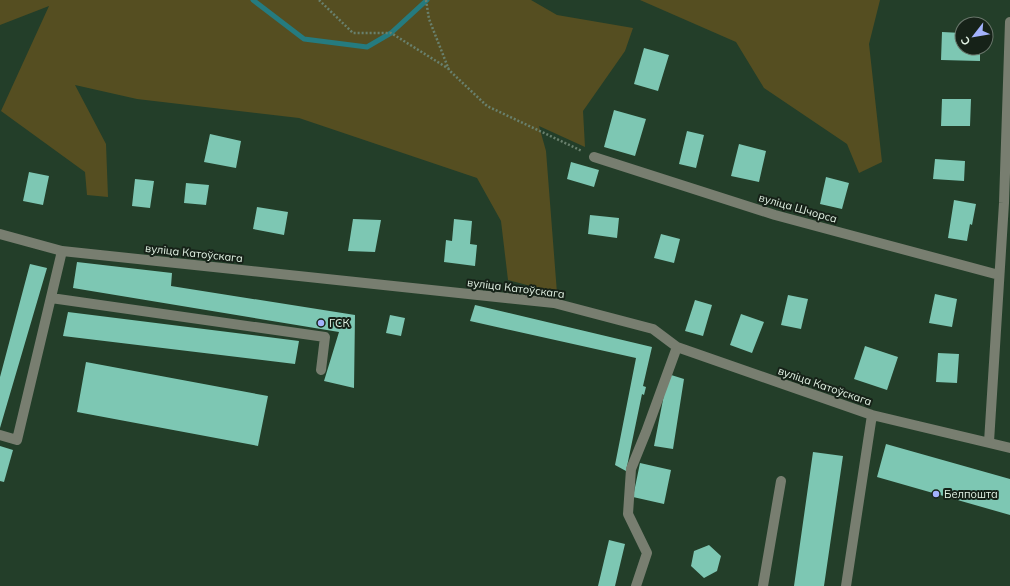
<svg xmlns="http://www.w3.org/2000/svg" width="1010" height="586" viewBox="0 0 1010 586" font-family="Mulish,sans-serif">
	<rect width="100%" height="100%" fill="#233e29"/>
	<!-- green -->
	<path fill="#554e21" d="M0,0h531l26,15 76,13 -8,23 -42,60 2,36 -46,-21 7,25 11,142 -49,-13 -7,-59 -24,-43 -178,-60 -162,-19 -62,-14 31,59 2,53 -21,-2 -2,-23 -84,-61 48,-105 -49,19z
		M640,0h240l-11,44 13,118 -23,11 -12,-29 -83,-56 -28,-46z"/>
	<g fill="none" stroke-linecap="round" stroke-linejoin="round">
		<!-- stream -->
		<path stroke="#257b7f" stroke-width="5" d="M253,0l51,39 63,8 24,-14 36,-33"/>
	</g>
	<!-- building -->
	<path fill="#7dc7b3" d="M942,32l20,1v15h18v13l-39,-1z
		M644,48l25,7 -11,36 -24,-7z
		M942,99h29l-1,27h-29z
		M614,110l32,9 -11,37 -31,-9z
		M687,131l17,4 -8,33 -17,-4z
		M210,134l31,7 -5,27 -32,-6z
		M739,144l27,7 -7,31 -28,-6z
		M935,159l30,2 -1,20 -31,-2z
		M571,162l28,8 -5,17 -27,-8z
		M29,172l20,4 -6,29 -20,-4z
		M826,177l23,6 -7,26 -22,-5z
		M135,179l19,2 -4,27 -18,-2z
		M186,183l23,2 -3,20 -22,-2z
		M954,200l22,4 -4,21 -2,-1 -3,17 -19,-3z
		M257,207l31,5 -4,23 -31,-6z
		M590,215l29,3 -2,20 -29,-4z
		M353,219l28,1 -6,32 -27,-1z
		M454,219l18,2 -2,23 7,1 -2,21 -31,-4 2,-22 6,1z
		M661,234l19,5 -6,24 -20,-5z
		M77,262l95,11 -1,13 184,29 -1,73 -30,-7 15,-49 -266,-44z
		M30,264l17,4 -47,160v-51z
		M935,294l22,5 -5,28 -23,-4z
		M788,295l20,4 -7,30 -20,-4z
		M695,300l17,5 -9,31 -18,-5z
		M475,305l177,42 -9,39 3,1 -2,8 -2,-1 -16,77 -11,-6 21,-107 -166,-37z
		M68,312l231,29 -4,23 -232,-28z
		M741,314l23,8 -12,31 -22,-8z
		M390,315l15,3 -4,18 -15,-3z
		M865,346l33,11 -11,33 -33,-11z
		M938,353l21,1 -2,29 -21,-1z
		M86,362l182,34 -10,50 -181,-34z
		M668,374l16,5 -11,70 -19,-3z
		M886,444l124,35v36l-133,-38z
		M0,446l13,4 -9,32 -4,-1z
		M813,452l30,4 -19,130h-30z
		M640,463l31,7 -7,34 -31,-7z
		M609,540l16,4 -10,42h-17z
		M709,545l12,11 -4,15 -13,7 -13,-12 3,-15z"/>
	<g fill="none" stroke-linecap="round" stroke-linejoin="round">
		<!-- path -->
		<path stroke="#69806d" stroke-width="2.5" stroke-dasharray="2 2" stroke-linecap="butt" d="M319,0l34,33h38l58,36
			M426,0l3,19 20,51 38,36 95,45"/>
		<!-- minor -->
		<path stroke="#787e70" stroke-width="10" d="M594,157l181,58 224,60
			M0,234l62,17 492,52 99,26 24,18 195,68 138,33
			M51,298l274,39 -4,33
			M0,435l17,5 45,-189
			M989,442l15,-239 6,-181
			M636,586l11,-33 -19,-39 3,-45 15,-37 31,-85
			M763,586l18,-105
			M846,586l26,-171"/>
	</g>
	<!-- markers -->
	<g fill="#a3b2fc" stroke="#162218" stroke-width="1.5">
		<circle cx="321" cy="323" r="4"/>
		<circle cx="936" cy="494" r="4"/>
	</g>
	<g text-anchor="middle" stroke-width="4" stroke-linejoin="round" paint-order="stroke">
		<!-- street labels -->
		<g font-size="11" fill="#e2f2e4" stroke="#162218">
			<text transform="translate(798 208) rotate(16)" y="4">вуліца Шчорса</text>
			<text transform="translate(194 253) rotate(6)" y="4">вуліца Катоўскага</text>
			<text transform="translate(516 288) rotate(7)" y="4">вуліца Катоўскага</text>
			<text transform="translate(825 386) rotate(19)" y="4">вуліца Катоўскага</text>
		</g>
		<!-- poi labels -->
		<g font-size="11" fill="#e2f2e4" stroke="#162218" text-anchor="start">
			<text x="329" y="327">ГСК</text>
			<text x="944" y="498">Белпошта</text>
		</g>
	</g>
	<!-- north arrow -->
	<g transform="translate(974 36) rotate(239)"><circle r="19" fill="#162218" stroke="#68756a"/>
	<path d="M0-3L7 15L0 10L-7 15Z" fill="#a3b2fc"/>
	<text y="-6" font-size="11" font-weight="bold" text-anchor="middle" fill="#e2f2e4">С</text>
	</g>
</svg>
